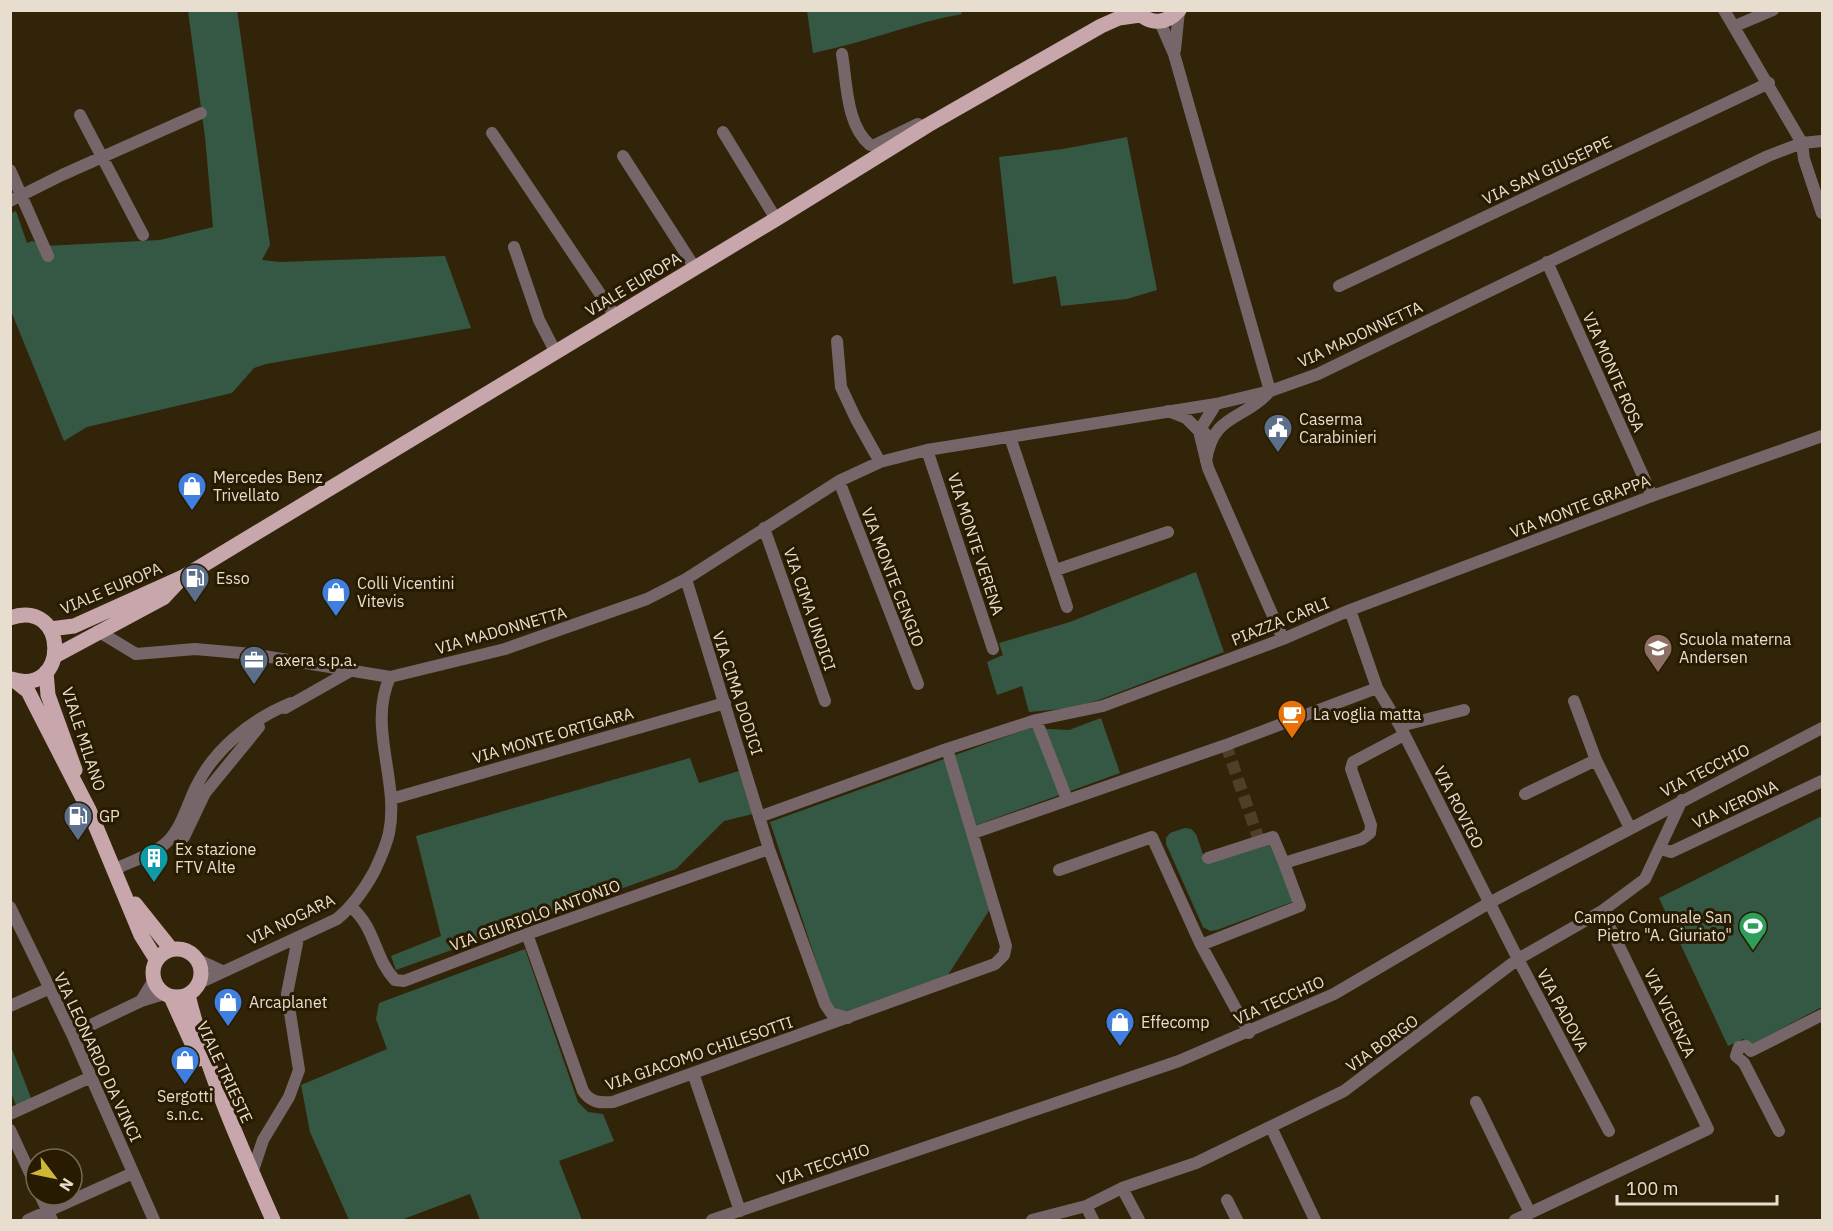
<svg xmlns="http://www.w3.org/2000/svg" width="1833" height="1231" viewBox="0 0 1833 1231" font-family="'IBM Plex Sans',sans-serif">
	<rect width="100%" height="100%" fill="#322408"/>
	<!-- green -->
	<path fill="#355844" d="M237,10l33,235 -8,15 18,2 165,-6 26,72 -205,36 -12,4 -22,25 -145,34 -23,14 -53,-130v-98l5,-2 11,32 5,-2 13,5 115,-6 53,-13 -8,-90 -17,-126z
		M961,11l1,3c-51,9 -98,29 -149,39l-6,-42z
		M1127,137l30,153 -30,9 -66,7 -5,-30 -43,8 -14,-127 64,-8z
		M1196,572l28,80 -125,48 -28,8 -42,4 -7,-26 -25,9 -10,-33 16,-7 -4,-12 71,-21z
		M1101,718l19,55 -154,56 24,80 -42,66 -104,37 -13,-6 -61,-184 260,-94 39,2z
		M690,758l9,25 40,-12 14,43 -29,7 -48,48 -280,101 -5,-14 50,-20 -25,-100z
		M1822,816v191l-70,37 -9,-5 -15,7 -69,-148z
		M1185,828l6,1 5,5 10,29 62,-22 27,60 -78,29 -7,1 -7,-4 -37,-83v-6l4,-5z
		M525,949l53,153 10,10 15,2 11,27 -55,20 23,59h-102l-10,-26 -69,26h-52l-39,-88 -9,-47 86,-36 -11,-30 3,-16z
		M10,1044l23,59 -15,7 -7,-17z"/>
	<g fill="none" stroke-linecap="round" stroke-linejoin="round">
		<!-- minor-tunnel -->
		<path stroke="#4d4026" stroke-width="12" stroke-dasharray="12 6" stroke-linecap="butt" d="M1226,745l33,95"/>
		<!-- minor -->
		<path stroke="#776669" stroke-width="12" d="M1724,10l78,133 2,16 18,54
			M1160,22l14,32 96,337c-28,31 -57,22 -64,70
			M1735,26l38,-16
			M1175,50l4,-39
			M842,54c5,29 4,71 28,91h5l43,-21
			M80,115l63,120
			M723,132l53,87
			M492,133l123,183
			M623,156l72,112
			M10,170l38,86
			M10,201l52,-26 139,-62
			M514,247l25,73 16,31
			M1547,262l105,234
			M1339,286l430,-203
			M837,341l4,46 15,32 24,43
			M1168,411l18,7 13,13 9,37 75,171
			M1205,433l-6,-2 17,-27
			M1010,437l57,170
			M927,450l66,199
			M839,481l79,203
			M764,528l61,173
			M1056,570l112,-38
			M686,579l83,270 56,155 6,9 17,5
			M1350,610l27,78 23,38 118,233 91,172
			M98,631l38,23 59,-5 57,5 138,23 115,-28 142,-50 39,-20 153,-98 41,-19 47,-12 289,-46 54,-13 48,-17 450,-218 34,-13 20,-2
			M1574,701l22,59 34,68
			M285,708l67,-38
			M1036,720l31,79
			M1400,726l64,-16
			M1525,794l71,-34
			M391,799l334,-96
			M759,817l188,-68 89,-29 67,-14 180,-67 67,-29 302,-114 170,-60
			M973,833l253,-88 151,-57
			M184,837l21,-44 54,-66
			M1661,849l10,3 151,-71
			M1208,858l65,-21 11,26
			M115,869c17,-8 40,-15 53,-28 14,-14 19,-36 28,-54 18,-38 56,-68 95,-84
			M1059,870l93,-33 49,108 48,88
			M10,907l62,127 82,186
			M351,907c25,21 23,51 44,73l9,1 123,-47 242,-85
			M527,934l56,157c8,12 17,12 30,11l382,-138 9,-9 2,-9 -59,-197
			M1201,945l99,-39 -16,-43 78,-24 8,-6 1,-8 -20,-56 2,-7 51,-27
			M198,960l24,11
			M199,983l138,-64c16,-13 27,-29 37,-47 6,-13 12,-25 15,-39 11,-52 -22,-106 1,-156
			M141,1001l12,-20
			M10,1006l38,-17
			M72,1034l69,-33 23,-7
			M693,1073l47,138
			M1476,1102l54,111
			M10,1114l81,-37
			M1271,1127l44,93
			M10,1130l26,56
			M1779,1131l-35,-68 -8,-7 3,-9 7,-1 5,5 71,-36
			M252,1173l11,-33 26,-43 10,-27 -12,-76 11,-56
			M1122,1188l17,32
			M40,1195l12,25
			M1227,1200l10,20
			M1086,1206l7,14
			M28,1220l105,-47
			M712,1220l467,-159 155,-67 155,-91 333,-175
			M1032,1220l54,-14 36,-18 74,-25 148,-72 174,-132 84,-48 43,-32 37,-79
			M1515,1220l193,-91 -106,-218"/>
		<!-- major -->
		<path stroke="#c7a6ac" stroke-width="15" d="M1137,10c12,16 30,14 42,0
			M10,618c59,-21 60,80 1,61
			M50,629l24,-3 111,-50 591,-357 152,-94 173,-99 18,-8 21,-3
			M55,656l108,-58 15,-16
			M46,672l2,23 27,75
			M14,680l14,11 7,14 54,105 52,125 15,24
			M135,904l36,45
			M153 973a24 24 0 1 1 48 0a24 24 0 1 1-48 0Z
			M188,995c18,74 54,155 85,225
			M171,997l28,62"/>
	</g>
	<!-- icons -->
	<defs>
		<g id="civic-pin" transform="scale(1.5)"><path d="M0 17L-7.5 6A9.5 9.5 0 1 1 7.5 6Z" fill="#5c6f8a" stroke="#281b01"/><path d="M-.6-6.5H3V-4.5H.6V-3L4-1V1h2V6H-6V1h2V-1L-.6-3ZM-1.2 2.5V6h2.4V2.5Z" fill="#fff"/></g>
		<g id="shop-pin" transform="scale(1.5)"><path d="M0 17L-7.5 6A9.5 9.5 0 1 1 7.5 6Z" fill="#3f7fe0" stroke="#281b01"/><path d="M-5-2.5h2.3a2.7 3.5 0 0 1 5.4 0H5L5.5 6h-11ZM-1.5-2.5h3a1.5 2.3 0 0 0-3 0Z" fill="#fff"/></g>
		<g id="fuel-pin" transform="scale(1.5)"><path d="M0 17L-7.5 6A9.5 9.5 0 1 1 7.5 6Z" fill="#5c6f8a" stroke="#281b01"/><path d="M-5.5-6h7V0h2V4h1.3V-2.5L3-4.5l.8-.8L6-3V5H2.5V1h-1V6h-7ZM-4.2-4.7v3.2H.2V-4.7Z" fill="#fff"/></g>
		<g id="school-pin" transform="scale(1.5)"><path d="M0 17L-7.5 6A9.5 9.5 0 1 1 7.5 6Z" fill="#8d6e63" stroke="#281b01"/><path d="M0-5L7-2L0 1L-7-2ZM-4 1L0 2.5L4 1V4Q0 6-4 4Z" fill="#fff"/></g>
		<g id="office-pin" transform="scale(1.5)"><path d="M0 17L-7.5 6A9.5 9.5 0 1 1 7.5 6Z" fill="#5c6f8a" stroke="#281b01"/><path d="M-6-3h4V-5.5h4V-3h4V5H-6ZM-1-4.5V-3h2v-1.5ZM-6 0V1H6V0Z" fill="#fff"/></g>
		<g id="cafe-pin" transform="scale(1.5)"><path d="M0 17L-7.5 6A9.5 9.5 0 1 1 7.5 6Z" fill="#e8710a" stroke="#281b01"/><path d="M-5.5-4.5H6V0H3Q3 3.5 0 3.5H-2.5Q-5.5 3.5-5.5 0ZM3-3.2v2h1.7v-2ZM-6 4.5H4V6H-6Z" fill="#fff"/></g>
		<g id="building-pin" transform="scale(1.5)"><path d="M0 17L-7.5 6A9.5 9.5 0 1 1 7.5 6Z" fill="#0f9aa8" stroke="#281b01"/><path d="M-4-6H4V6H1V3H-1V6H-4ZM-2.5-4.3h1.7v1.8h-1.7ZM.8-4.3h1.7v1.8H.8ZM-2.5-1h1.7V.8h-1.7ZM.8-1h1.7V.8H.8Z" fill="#fff"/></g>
		<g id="stadium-pin" transform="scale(1.5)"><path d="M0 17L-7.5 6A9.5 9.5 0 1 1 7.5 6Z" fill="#2e9e5b" stroke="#281b01"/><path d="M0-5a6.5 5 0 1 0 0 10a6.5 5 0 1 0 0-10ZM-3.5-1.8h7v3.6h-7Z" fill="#fff"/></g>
	</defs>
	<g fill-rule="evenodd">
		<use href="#civic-pin" x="1278" y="428"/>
		<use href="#shop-pin" x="192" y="486"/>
		<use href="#fuel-pin" x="195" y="578"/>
		<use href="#shop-pin" x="336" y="592"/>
		<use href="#school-pin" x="1658" y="648"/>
		<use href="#office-pin" x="254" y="660"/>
		<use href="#cafe-pin" x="1292" y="714"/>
		<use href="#fuel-pin" x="78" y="816"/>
		<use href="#building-pin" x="154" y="858"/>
		<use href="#stadium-pin" x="1753" y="926"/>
		<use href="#shop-pin" x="228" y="1002"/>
		<use href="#shop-pin" x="1120" y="1022"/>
		<use href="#shop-pin" x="185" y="1060"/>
	</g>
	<g text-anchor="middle" stroke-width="6" stroke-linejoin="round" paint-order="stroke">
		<!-- street labels -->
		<g font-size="16" fill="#e7decf" stroke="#281b01">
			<text transform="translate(1547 170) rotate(-25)" y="6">VIA SAN GIUSEPPE</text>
			<text transform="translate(633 284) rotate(-31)" y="6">VIALE EUROPA</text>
			<text transform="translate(1360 334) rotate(-25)" y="6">VIA MADONNETTA</text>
			<text transform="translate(1614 372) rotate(66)" y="6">VIA MONTE ROSA</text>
			<text transform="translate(1580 506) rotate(-21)" y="6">VIA MONTE GRAPPA</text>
			<text transform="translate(976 544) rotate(72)" y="6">VIA MONTE VERENA</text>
			<text transform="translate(893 577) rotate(69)" y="6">VIA MONTE CENGIO</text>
			<text transform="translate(111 588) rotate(-23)" y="6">VIALE EUROPA</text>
			<text transform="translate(810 609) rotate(71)" y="6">VIA CIMA UNDICI</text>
			<text transform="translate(1280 621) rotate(-22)" y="6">PIAZZA CARLI</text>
			<text transform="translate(501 630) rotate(-16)" y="6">VIA MADONNETTA</text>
			<text transform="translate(738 693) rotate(72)" y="6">VIA CIMA DODICI</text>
			<text transform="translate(553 735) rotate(-16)" y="6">VIA MONTE ORTIGARA</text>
			<text transform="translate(84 739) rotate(72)" y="6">VIALE MILANO</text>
			<text transform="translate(1705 770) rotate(-27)" y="6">VIA TECCHIO</text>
			<text transform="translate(1735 804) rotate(-25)" y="6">VIA VERONA</text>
			<text transform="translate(1459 807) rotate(63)" y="6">VIA ROVIGO</text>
			<text transform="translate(535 915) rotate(-20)" y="6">VIA GIURIOLO ANTONIO</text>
			<text transform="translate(291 919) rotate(-26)" y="6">VIA NOGARA</text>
			<text transform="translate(1279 1000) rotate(-24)" y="6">VIA TECCHIO</text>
			<text transform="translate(1563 1010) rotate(62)" y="6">VIA PADOVA</text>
			<text transform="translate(1670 1013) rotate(64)" y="6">VIA VICENZA</text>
			<text transform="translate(1382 1043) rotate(-36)" y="6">VIA BORGO</text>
			<text transform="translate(699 1053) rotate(-19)" y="6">VIA GIACOMO CHILESOTTI</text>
			<text transform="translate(98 1057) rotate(65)" y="6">VIA LEONARDO DA VINCI</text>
			<text transform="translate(225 1072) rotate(65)" y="6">VIALE TRIESTE</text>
			<text transform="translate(823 1164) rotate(-19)" y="6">VIA TECCHIO</text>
		</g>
		<!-- poi labels -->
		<g font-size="16" fill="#e7decf" stroke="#281b01" text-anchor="start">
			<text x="1299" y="425">Caserma<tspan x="1299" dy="18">Carabinieri</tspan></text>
			<text x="213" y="483">Mercedes Benz<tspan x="213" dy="18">Trivellato</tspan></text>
			<text x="216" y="584">Esso</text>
			<text x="357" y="589">Colli Vicentini<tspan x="357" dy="18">Vitevis</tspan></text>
			<text x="1679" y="645">Scuola materna<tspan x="1679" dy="18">Andersen</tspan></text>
			<text x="275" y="666">axera s.p.a.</text>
			<text x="1313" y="720">La voglia matta</text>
			<text x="99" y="822">GP</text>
			<text x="175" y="855">Ex stazione<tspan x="175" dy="18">FTV Alte</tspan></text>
			<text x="1732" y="923" text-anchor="end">Campo Comunale San<tspan x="1732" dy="18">Pietro "A. Giuriato"</tspan></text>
			<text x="249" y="1008">Arcaplanet</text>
			<text x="1141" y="1028">Effecomp</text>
			<text x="185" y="1102" text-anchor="middle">Sergotti<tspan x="185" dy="18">s.n.c.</tspan></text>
		</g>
	</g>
	<!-- border -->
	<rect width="1833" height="1231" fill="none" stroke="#e7decf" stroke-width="24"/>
	<!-- north arrow -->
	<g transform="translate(54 1177) rotate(122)"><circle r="28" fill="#281b01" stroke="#746953" stroke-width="1.5"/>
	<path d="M0-4.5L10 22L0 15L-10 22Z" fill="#cfb837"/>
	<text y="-9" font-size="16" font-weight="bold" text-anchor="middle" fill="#e7decf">N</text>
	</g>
	<!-- scale -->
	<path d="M1617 1195v9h160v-9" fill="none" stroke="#e7decf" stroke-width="3"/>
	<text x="1626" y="1195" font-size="18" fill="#e7decf" stroke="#281b01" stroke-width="4.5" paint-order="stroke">100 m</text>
</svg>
